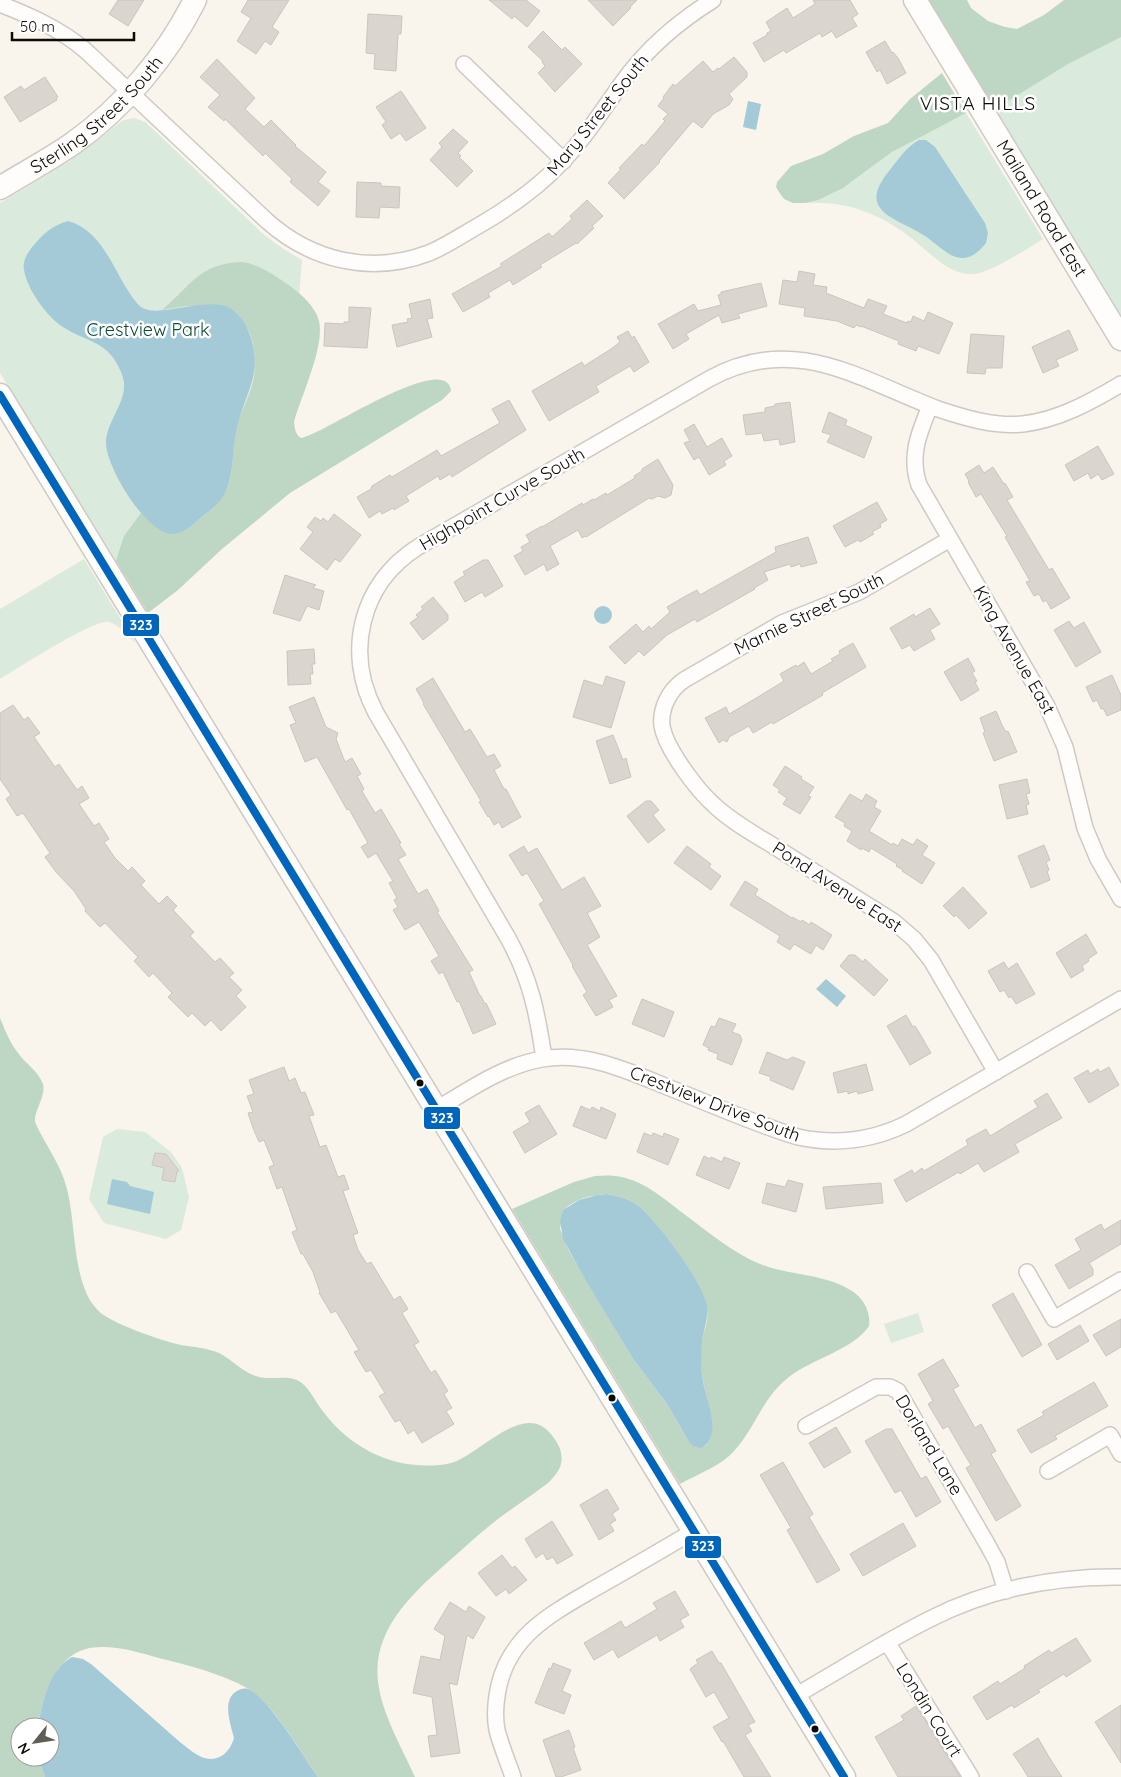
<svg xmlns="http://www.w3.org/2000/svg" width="1121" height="1777" viewBox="0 0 1121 1777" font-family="Quicksand,sans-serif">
	<rect width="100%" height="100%" fill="#f9f4ec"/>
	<!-- green -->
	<path fill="#daeadc" d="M1121,17v299l-133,-219z
		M966,113l77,126c-17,10 -49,32 -68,35 -26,3 -47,-24 -65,-37 -9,-7 -20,-14 -30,-19 -25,-12 -46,-16 -74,-15 33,-8 58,-31 85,-50 24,-16 50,-27 75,-40z
		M134,118l11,4 10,9 107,102 20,15 20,12 -18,224 -158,93 -126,-204v-170l70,-42 48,-37 6,-4z
		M84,559l52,85c-7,-7 -16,-19 -27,-22 -14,-4 -92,47 -109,57v-70z
		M117,1129l28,3 26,20 11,16 7,29 -8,33 -15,9 -62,-16 -15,-24 14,-62z
		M918,1313l6,19 -33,11 -7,-19z"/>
	<!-- forest -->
	<path fill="#bed7c4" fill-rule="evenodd" d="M929,0h38l4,8 17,13 17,6 12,2 27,-14 20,-15h57v37l-53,27 -73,45z
		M942,73l24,40 -55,29 -19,10 -49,36 -25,12 -12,3h-13l-9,-4 -5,-7 -3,-5 1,-5 14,-16 32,-12 31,-18 34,-13 22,-24z
		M242,262c17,2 34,14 48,24 12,9 25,20 29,35 6,26 -18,75 -25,101 1,7 1,12 7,16 20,-2 146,-89 150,-47l-9,9 -152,93 -68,56 -44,41 -30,23 -32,-52 8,-25 17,-23 7,7 34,11c17,-10 39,-26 46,-45 5,-13 5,-38 7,-53 4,-18 12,-31 17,-47 7,-26 3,-56 -17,-75l-48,-5 -25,4c30,-25 36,-46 80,-48z
		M0,1018c5,12 10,25 18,35 7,10 21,19 25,31 3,13 -9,26 -8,38 10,23 26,42 32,67 8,32 6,73 19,103 3,8 9,16 16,22 15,11 60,27 79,31 13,2 26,3 38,8 14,7 24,20 40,24 12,3 27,-2 38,3 12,6 17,20 25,30 18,25 44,44 75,52 16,4 37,5 54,1 28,-8 72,-62 99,-30 5,6 10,13 11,20 3,13 -5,22 -13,30 -17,13 -34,24 -50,36 -17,13 -33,28 -49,42 -35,31 -77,68 -71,120 3,31 24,67 37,96h-97c-16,-23 -41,-66 -62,-83 -19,-15 -61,-27 -85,-33 -22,-5 -45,-14 -67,-14 -46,-2 -60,43 -66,80h-18v30h18l7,20h-45z
		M595,1176c6,0 13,-1 19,0 27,2 49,22 70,38 24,18 48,38 76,50 30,12 64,9 92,27 12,8 19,21 17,35 -15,23 -57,33 -80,51 -26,20 -33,49 -54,73 -14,16 -37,24 -55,34l-168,-275 62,-27zM607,1194c10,2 20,4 29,10 23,17 67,79 71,107 2,11 -4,20 -5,30 -2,12 -1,27 1,39 2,17 18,52 2,66l-16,-4 -22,-38 -34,-45 -65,-110 -8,-20 3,-19c13,-11 27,-15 44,-16z"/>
	<!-- water -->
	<path fill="#a4cad8" d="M748,101l13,3 -5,26 -13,-3z
		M919,140h7l9,7 50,76 3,10 -2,10c-5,7 -15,16 -25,15 -13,-1 -25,-15 -36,-22 -30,-19 -69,-24 -36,-65 9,-11 17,-24 30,-31z
		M68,221c30,8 43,41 57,65 5,7 9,15 16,21 16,12 63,-10 87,0 9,4 17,14 20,23 18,43 -4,62 -12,102 -4,19 -2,43 -11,61 -5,11 -18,20 -28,28 -6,5 -14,12 -23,13 -27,2 -68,-67 -68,-91 0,-25 27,-45 15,-71 -13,-32 -34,-29 -58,-45 -16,-10 -36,-38 -39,-57 -2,-9 4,-18 9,-24 10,-12 20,-21 35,-25z
		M594 615a9 9 0 1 1 18 0a9 9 0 1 1-18 0Z
		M826,979l20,17 -9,11 -21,-18z
		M112,1179l15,3 3,4 24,6 -4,22 -43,-10z
		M607,1194c10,2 20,4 29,10 21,15 63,74 70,98 4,16 -3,27 -4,41 -1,13 -1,26 1,38 3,19 21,56 -2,67l-8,-2 -4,-4 -22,-38 -34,-45 -48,-80 -22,-40 -3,-18 3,-11 16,-10 18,-5z
		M72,1657l11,2 8,5 90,79c12,9 26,23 42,12 5,-4 9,-10 11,-17 -3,-13 -13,-38 3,-47 3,-2 7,-3 11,-2 19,6 57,70 70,88h-273l-7,-20h12v-30h-12c4,-24 11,-58 34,-70z"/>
	<!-- building -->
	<path fill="#dbd5cf" stroke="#cbc5c0" d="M118,0h26l-16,26 -19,-12z
		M248,0h41l-17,27 7,5 -8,13 -6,-4 -9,13 -19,-13 14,-23 -10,-6z
		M489,0h37l14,11 -13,16 -13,-11 -2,3z
		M588,0h49l-7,7 1,1 -18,18z
		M813,0h37l8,14 -6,4 5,8 -21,12 -4,-7 -10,6 -2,-4 -34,20 -2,-3 -20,12 -11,-19 14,-8v-2l4,-2 -5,-9 21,-14 6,10 22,-14z
		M368,14l34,2 -1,18h-3l-2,37 -22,-2 1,-15 -9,-1z
		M543,31l19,19 3,-3 17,17 -27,28 -17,-19 7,-7 -3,-4 1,-1 -15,-14z
		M885,41l7,12 1,-1 5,6 8,15 -19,11 -7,-14 -3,2 -11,-20z
		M734,57l13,15v5l-18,17 4,5 -4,6 -16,9 -11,14 -9,-7 -34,40 1,1 -36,37 -16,-16 13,-14 -2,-1 23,-24 2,2 21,-25 -2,-2 5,-5 -10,-8 6,-8 -1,-1 10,-13 2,2 28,-25 10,11 5,-4 1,1z
		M217,59l38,39 -10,11 19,18 7,-7 25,25 -1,1 31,26 -8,10 12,9 -12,15 -28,-24 2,-3 -27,-26 -2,3 -38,-37 -1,2 -16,-14 12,-12 -20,-18z
		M45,77l13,20 -2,1 1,2 -37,22 -16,-25 17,-11 3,4z
		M401,91l25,37 -20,13 -6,-8 -9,6 -9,-14 4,-3 -10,-15z
		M453,129l15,13 -10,11 3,3 -2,1 14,14 -16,16 -27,-27 12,-13 -3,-4z
		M357,182l24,1v3l19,1 -1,21 -19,-1 -1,11 -23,-1z
		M587,200l16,16 -11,10 2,2 -17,16 -1,-1 -36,22 2,2 -29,18 -3,-5 -22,13 2,4 -27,15 -11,-18 50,-28 -2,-2 49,-31 3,4 20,-18 -2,-3z
		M799,271l16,3 -2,11 14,2 -1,6 38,15 4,-9 19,7 -4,8 24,9 1,-2 3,1 2,-6 11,5 4,-9 25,11 -14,31 -21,-8 -2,5 -18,-7 1,-3 -38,-15v1l-5,-2 -2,3 -17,-7 -33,-5 1,-8 -26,-4 4,-24 14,2z
		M761,283l6,23 -29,8 2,4 -18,5 -3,-8 -33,19 3,5 -16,10 -15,-25 36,-20 4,7 23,-6 -3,-10 3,-1v-2z
		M430,299l3,19 -6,1 5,18 -35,10 -5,-22 16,-3 -1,-3 5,-1 -3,-14z
		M349,307l22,1 -4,40 -43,-2 1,-23 19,1v-2h5z
		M1069,330l9,20 -22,10 3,6 -16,7 -11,-26z
		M628,331l4,7 2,-2 15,26 -15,10 -4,-6 -34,20 3,6 -50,29 -17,-30 50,-29 2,4 27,-17 9,-7 -3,-5z
		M971,334l33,2 -2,32h-16l-1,6 -18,-1z
		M509,400l17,30 -74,47 -2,-3 -10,6 -2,-4 -32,20 3,5 -15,9 -1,-2 -11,6 -2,-3 -11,7 -12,-21 14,-8 1,-3 18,-11 2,2 45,-27 4,6 59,-33 -8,-14z
		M790,402l5,40 -15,3 -1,-6 -15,2 -2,-8 -16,2 -3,-20 22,-3v-4l10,-2v-2z
		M829,412l18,8 -2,5 27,12 -8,21 -37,-16 4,-7 -9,-3z
		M694,424l13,23 15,-9 10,18 -8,5 2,4 -17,10 -10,-18 -5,3 -10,-17 6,-2 -6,-11z
		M1098,446l16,28 -12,6 -4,-6 -7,5 -3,-6 -14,8 -9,-16z
		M658,459l15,26 -2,10 -6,3 -7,-2 -6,3 -3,-1 -63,39 -1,-1 -3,2 -4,-8 -28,16 9,18 -12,7 -3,-7 -19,11 -11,-19 9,-5 -2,-4 9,-5 -4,-7 16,-9v1l40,-24 1,2 10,-6 1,1 12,-7 1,2 28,-17 -1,-2 8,-5v-2z
		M979,465l5,8 9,-6 11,17 1,-1 8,14 -6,3 42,70 3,-2 18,30 -19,11 -5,-9 -3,2 -4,-8 -5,2 -8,-14 4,-1 -25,-44 2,-1 -26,-42 -5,3 -8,-15 1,-1 -4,-7z
		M877,502l10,18 -7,4 1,3 -9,5 2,2 -14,8 -2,-2 -13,7 -12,-21z
		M334,514l27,21 -21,27 -5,-3 -8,11 -27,-21 13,-17 -6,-5 8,-10 6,4 2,-3 5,4z
		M808,537l9,26 -16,4 -1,-3 -9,3 -1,-3 -26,8 4,8 -14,8 1,1 -58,33 -2,-3 -28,16 -23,21 -5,-5 -14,13 -16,-17 27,-23 7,8 6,-6 2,3 19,-17 -3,-5 17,-10 13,-7 3,5 76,-43 -1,-5z
		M483,560h5l15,26 -18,11 -3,-5 -17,10 -11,-20 11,-7 -2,-3z
		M285,575l31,10 -3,3 11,3 -5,19 -12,-4 -7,15 -27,-8z
		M433,597l15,18v5l-25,20 -13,-17 8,-6 -2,-2 7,-6 -2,-2z
		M930,608l10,16 -10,6 5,9 -21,12 -4,-6 -8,4 -12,-21 24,-14 1,3z
		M1069,621l5,7 10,-6 17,30 -25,15 -22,-37z
		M853,643l13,24 -44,26 1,2 -50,29 -1,-2 -19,11 -4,-7 -20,11 -2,5 -4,-2 -4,3 -14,-25 21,-11 3,7 29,-17 26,-16 -4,-7 16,-9 1,2 7,-5 7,12 22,-13 -2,-2 9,-5 -1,-3z
		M314,649l1,15h-3l1,10h-3l1,10 -23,1 -1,-34z
		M968,658l7,13 -3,2 5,8 -2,1 4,8 -18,11 -17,-29z
		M1112,675l9,20v15l-14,6 -4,-8 -2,1 -4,-9 -4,2 -7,-15z
		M606,676l19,6 -14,46 -38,-11 11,-37 19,6z
		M433,678l32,54 5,-3 17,28 7,-3 7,12 -7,4 10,19h2l15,28 -19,11 -3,-6 -5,3 -5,-9 -1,1 -9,-15 2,-1 -58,-97 1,-1 -8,-14z
		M314,697l12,30 12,6 -2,6 9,23 7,-4 9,16 -4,2 7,13 -2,2 13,22 6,-4 20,34 -2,1 7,11 -8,4 20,35 9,-5 12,22 -2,1 36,58 -4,2 11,24h1l4,8 1,-1 10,21 -23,10 -14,-33 -2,1 -14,-30 -4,2 -8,-13 8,-5 -20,-34 -14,8 -12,-20 5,-3 -4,-7 3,-2 -8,-15 4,-2 -17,-28 -8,5 -7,-11 7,-4 -19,-34 -2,1 -30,-53 -12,5 -15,-37 6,-2 -7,-16z
		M13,705l11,15 4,-3 12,16 -6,4 21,30 4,-3 18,26 5,-4 7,12 -10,6 15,22 5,-3 10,16 -5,3 11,16 13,13 4,-4 13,14 -4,4 18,19 8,-8 10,10 -4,4 21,22 -4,4 25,26 5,-4 14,15 -5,4 13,13 -6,6 10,11 -25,24 -10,-11 -6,6 -13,-13 -4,4 -20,-20 4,-4 -19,-20 -4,4 -15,-16 4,-4 -33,-34 -5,4 -15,-16 1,-2 -12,-18 -18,-19 -11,-15 5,-4 -27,-40 -6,3 -11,-17 5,-4 -11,-16v-66z
		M996,711l6,14 4,7 2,-1 9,21 -23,9 -11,-28 2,-1 -5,-14z
		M613,735l10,25 3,-2 5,19 -21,7 -14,-43z
		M785,766l17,11 -1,2 13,8 -6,9 3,1 -11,17 -17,-10 4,-6 -9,-6 2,-2 -7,-5z
		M1027,779l3,14 -4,1 3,10 -3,1 2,9 -21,5 -8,-34z
		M850,794l12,7 4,-7 11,7 -3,6 7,4 -12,20 23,14 1,-2 5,3 4,-7 11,6 4,-6 11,7 -6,9 13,8 -13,21 -20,-13 1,-1 -7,-4 1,-2 -26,-16 -2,4 -7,-4 -1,2 -14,-9 5,-10 -8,-5 1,-3 -10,-6z
		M646,801h5l8,9 -6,5 12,15 -17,13 -21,-27z
		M1044,845l6,15 -4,2 3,8 -2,1 3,9 -19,8 -13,-32z
		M524,846l4,7 9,-5 25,42 22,-13 17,29 -14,7 13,24 -13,8 30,51 -8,4 4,7 -17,9 -13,-21 4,-3 -15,-26 1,-1 -34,-61 5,-3 -17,-28 -5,3 -13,-21z
		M687,846l24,18 -2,3 12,9 -10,14 -37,-27z
		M745,881l13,8 -3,6 37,23v-1l9,5 1,-2 8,5 1,-3 21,13 -9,15 -7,-5 -5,9 -17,-10 -4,6 -13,-8 3,-6 -50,-31z
		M963,887l24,26 -18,16 -13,-14 -2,2 -11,-11z
		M1086,934l11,19 -9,6 1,2 -7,5 2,4 -13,8 -15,-25z
		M849,955h6l8,7 2,-3 23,21 -14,16 -34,-30z
		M1004,962l4,7 9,-6 18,31 -19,10 -5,-8 -2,2 -5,-8 -4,2 -12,-21z
		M642,999l32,13 -10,25 -32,-13z
		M906,1015l7,12 2,-1 5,8 11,19 -21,12 -23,-39z
		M719,1018l17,6 -4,8 8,3 2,5 -10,25 -15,-6 1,-5 -10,-4 1,-2 -6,-3 8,-19 4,1z
		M767,1052l20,8 6,-3 12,5 -12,28 -23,-10 1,-3 -12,-4z
		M866,1064l7,26 -15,4 -1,-3 -9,3v-3l-10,2 -5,-20z
		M284,1067l5,14 6,-3 6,15 4,-1 9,23 -5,1 11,31 6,-2 12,32 6,-2 5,14 -6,2 15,42 -5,2 5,15 9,14 4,-2 23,38 6,-4 8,13 -6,4 17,29 -5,3 17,28 4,-3 13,21 -4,3 8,14 -6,3 8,13 -32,19 -8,-13 -6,4 -8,-14 -5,2 -16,-26 6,-3 -14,-23 -5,2 -12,-20 5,-2 -23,-39 -5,2 -12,-20 1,-1 -7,-20 -10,-18h-2l-9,-22 5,-2 -15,-43 -5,2 -8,-22 5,-2 -10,-25 -5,2 -6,-14 -5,-15 5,-1 -6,-16 7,-2 -5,-14z
		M1109,1067l10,18 -30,18 -15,-25 14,-8 2,4 8,-5 2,3z
		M1047,1093l15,25 -47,26 4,8 -35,20 -6,-9 -18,11 -1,-2 -53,30 -12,-22 18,-10 2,4 8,-6 2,3 44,-26 -2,-5 20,-11 4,7 48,-29 -4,-6z
		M539,1105l18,29 -32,19 -12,-21 17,-10 -5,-9z
		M581,1106l9,4 2,-3 8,4 1,-4 15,7 -10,25 -33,-13z
		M644,1133l8,3 1,-3 10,4 1,-4 15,6 -11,26 -31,-13z
		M155,1153l11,1 13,17h-2l-2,11 -13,-2 2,-12 -12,-3z
		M704,1156l6,3 1,-2 11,5 2,-5 16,6 -11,26 -33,-14z
		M788,1180l15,4 -7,28 -34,-9 5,-20 18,4z
		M881,1183l2,20 -57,6 -3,-22z
		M1121,1220v24l-32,19 4,6v6l-24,14 -14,-24 26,-15 -6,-11 26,-15 3,6z
		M1013,1293l29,52 -20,12 -30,-52z
		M1121,1319v28l-15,9 -13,-21z
		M1080,1325l9,16 -32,19 -9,-16z
		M943,1359l16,27 -6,3 22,39 6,-4 15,27 -5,3 30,52 -25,15 -30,-53 5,-3 -8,-13 -15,-26 -5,3 -15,-25 5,-3 -15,-27z
		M1094,1382l14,24 -53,30 2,3 -26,14 -14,-23 27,-15 -2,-3z
		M836,1427l15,25 -27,16 -15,-25z
		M886,1429h6l29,50 5,-3 15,26 -25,15 -15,-27 -6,3 -30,-52z
		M783,1462l30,52 -4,3 31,53 -23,13 -30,-53 4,-2 -31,-53z
		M607,1489l12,20 -7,5 4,6 -6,4 4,7 -15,9 -19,-35z
		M552,1521l21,34 -16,9 -4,-7 -6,3 -4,-7 -7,5 -11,-19z
		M903,1523l13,23 -53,30 -13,-22z
		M502,1555l10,13 3,-2 12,14 -18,14 -3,-5 -10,7 -18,-23z
		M675,1591l14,24 -9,5 4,7 -24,14 -3,-6 -39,23 -5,-9 -19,11 -10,-17 37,-22 4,7 32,-19 -4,-6z
		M450,1602l16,10 3,-6 16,11 -12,22 -6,-4 -10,50 -8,-2 11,70 -29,4 -3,-21 9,-1 -5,-38 -19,-4 8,-37 19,4 5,-24 -11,-7z
		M1076,1638l15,23 -25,16 -2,-3 -26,16 2,2 -26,16 -2,-3 -25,15 -14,-23 25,-16 2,3 25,-16 -1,-2 25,-16 2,3z
		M712,1651l7,12h2l34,59 -7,3 4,6 -7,4 26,42h-27l-21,-36 -1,1 -9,-15 16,-9 -15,-26 -8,5 -16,-28 8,-6 -2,-3z
		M553,1663l18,7 -9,21 9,4 -7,19 -29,-11 14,-35 2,1z
		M1121,1705v58l-26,-41z
		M916,1706l44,71h-62l-23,-40 29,-17 -3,-4z
		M569,1730l6,17 -2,1 8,22 -20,7h-5l-13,-37z
		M1038,1738l11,19 13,20h-34l-6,-10 -9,-13z"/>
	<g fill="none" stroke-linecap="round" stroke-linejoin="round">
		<!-- street casing -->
		<g stroke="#cecac3" stroke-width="18">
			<path id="street" d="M0,4c31,12 60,25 85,46l182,171c45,40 104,54 162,32 17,-7 33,-18 49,-27 31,-18 60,-38 84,-64 26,-27 44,-58 66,-87 23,-30 53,-55 85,-75
				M464,64l100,97
				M930,406c-11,27 -21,50 -11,79l128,221 18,41 20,81 13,31 23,40
				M950,539l-91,53 -77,31 -98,57c-15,10 -24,29 -22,46 4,23 35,64 52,79 20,19 46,32 69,47 37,23 73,46 110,69l21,18 17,21 65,112
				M544,1058c-7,-46 -13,-78 -36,-120l-132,-225c-32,-60 -16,-129 42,-166l291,-168c85,-47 150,0 229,30 27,9 57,18 85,15 35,-4 68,-22 98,-40
				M437,1109c33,-20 66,-43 105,-50 45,-8 88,13 128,29 43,17 85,36 128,49 37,8 73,4 108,-13l215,-125
				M1027,1272l27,47 67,-39
				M806,1426l70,-39h14l8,4 88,151 11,20 9,29
				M1048,1471l62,-36 11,19
				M887,1642l84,135
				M795,1696c45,-26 89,-54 135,-77 59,-30 126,-43 191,-42
				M513,1777c-5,-15 -12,-31 -16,-47 -3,-15 -1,-31 2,-45 12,-50 52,-71 93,-95 34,-19 68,-39 102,-59"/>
		</g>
		<!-- secondary casing -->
		<g stroke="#cecac3" stroke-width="25">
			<g id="secondary">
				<path id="s1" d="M915,0l206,339"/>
				<path id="s2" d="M0,188c24,-15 49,-28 72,-44 51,-36 95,-88 123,-144"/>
				<path d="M0,395l844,1382"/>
			</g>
		</g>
		<!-- street -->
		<use href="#street" stroke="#fefdfc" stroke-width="15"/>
		<!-- secondary -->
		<use href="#secondary" stroke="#fefdfc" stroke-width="22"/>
		<!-- bus-1 casing -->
		<g stroke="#fff" stroke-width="11">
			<path id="bus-1" d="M0,395l844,1382"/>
		</g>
		<!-- bus-1 -->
		<use href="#bus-1" stroke="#0065bd" stroke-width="8"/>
	</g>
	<!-- markers -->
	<g fill="#0e0b06" stroke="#fff" stroke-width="2">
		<circle cx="420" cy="1083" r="4.5"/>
		<circle cx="612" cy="1398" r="4.5"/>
		<circle cx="815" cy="1729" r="4.5"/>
	</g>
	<g text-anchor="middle" stroke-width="5" stroke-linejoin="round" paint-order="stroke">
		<!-- street labels -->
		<g font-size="18" fill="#0e0b06" stroke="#fff">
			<text dy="6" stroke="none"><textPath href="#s2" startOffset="122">Sterling Street South</textPath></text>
			<text transform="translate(598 115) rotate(-51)" y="6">Mary Street South</text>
			<text dy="6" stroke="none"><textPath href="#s1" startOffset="244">Mailand Road East</textPath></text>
			<text transform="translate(502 499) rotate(-30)" y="6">Highpoint Curve South</text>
			<text transform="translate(809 614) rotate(-26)" y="6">Marnie Street South</text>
			<text transform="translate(1014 650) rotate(60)" y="6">King Avenue East</text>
			<text transform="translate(837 887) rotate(33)" y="6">Pond Avenue East</text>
			<text transform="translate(715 1104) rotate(21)" y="6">Crestview Drive South</text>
			<text transform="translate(929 1445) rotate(59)" y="6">Dorland Lane</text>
			<text transform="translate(929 1710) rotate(58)" y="6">Londin Court</text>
		</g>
		<!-- park labels -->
		<g font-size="18" fill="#0c4d32" stroke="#fff">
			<text x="148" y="336">Crestview Park</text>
		</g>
		<!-- neighbourhood labels -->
		<g font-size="19" letter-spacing="1" fill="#0e0b06" stroke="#fff">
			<text x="978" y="110">VISTA HILLS</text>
		</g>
	</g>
	<g stroke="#fff" stroke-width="2">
		<rect x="122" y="613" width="38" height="24" rx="5" fill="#0065bd"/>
		<rect x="423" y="1106" width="38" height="24" rx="5" fill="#0065bd"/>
		<rect x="684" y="1535" width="38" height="24" rx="5" fill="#0065bd"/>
	</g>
	<g font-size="14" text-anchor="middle" font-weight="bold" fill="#fff">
		<text x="141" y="630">323</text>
		<text x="442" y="1123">323</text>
		<text x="703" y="1551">323</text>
	</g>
	<!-- north arrow -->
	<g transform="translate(35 1742) rotate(240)"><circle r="24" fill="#ffffff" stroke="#9f9d9b"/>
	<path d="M0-4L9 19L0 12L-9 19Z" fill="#605d56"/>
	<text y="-8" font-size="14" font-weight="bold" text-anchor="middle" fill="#0e0b06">N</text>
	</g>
	<!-- scale -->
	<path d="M12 32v8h122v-8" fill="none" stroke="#0e0b06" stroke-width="2.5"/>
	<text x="20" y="32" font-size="15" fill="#0e0b06" stroke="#ffffff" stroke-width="4" paint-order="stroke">50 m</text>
</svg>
